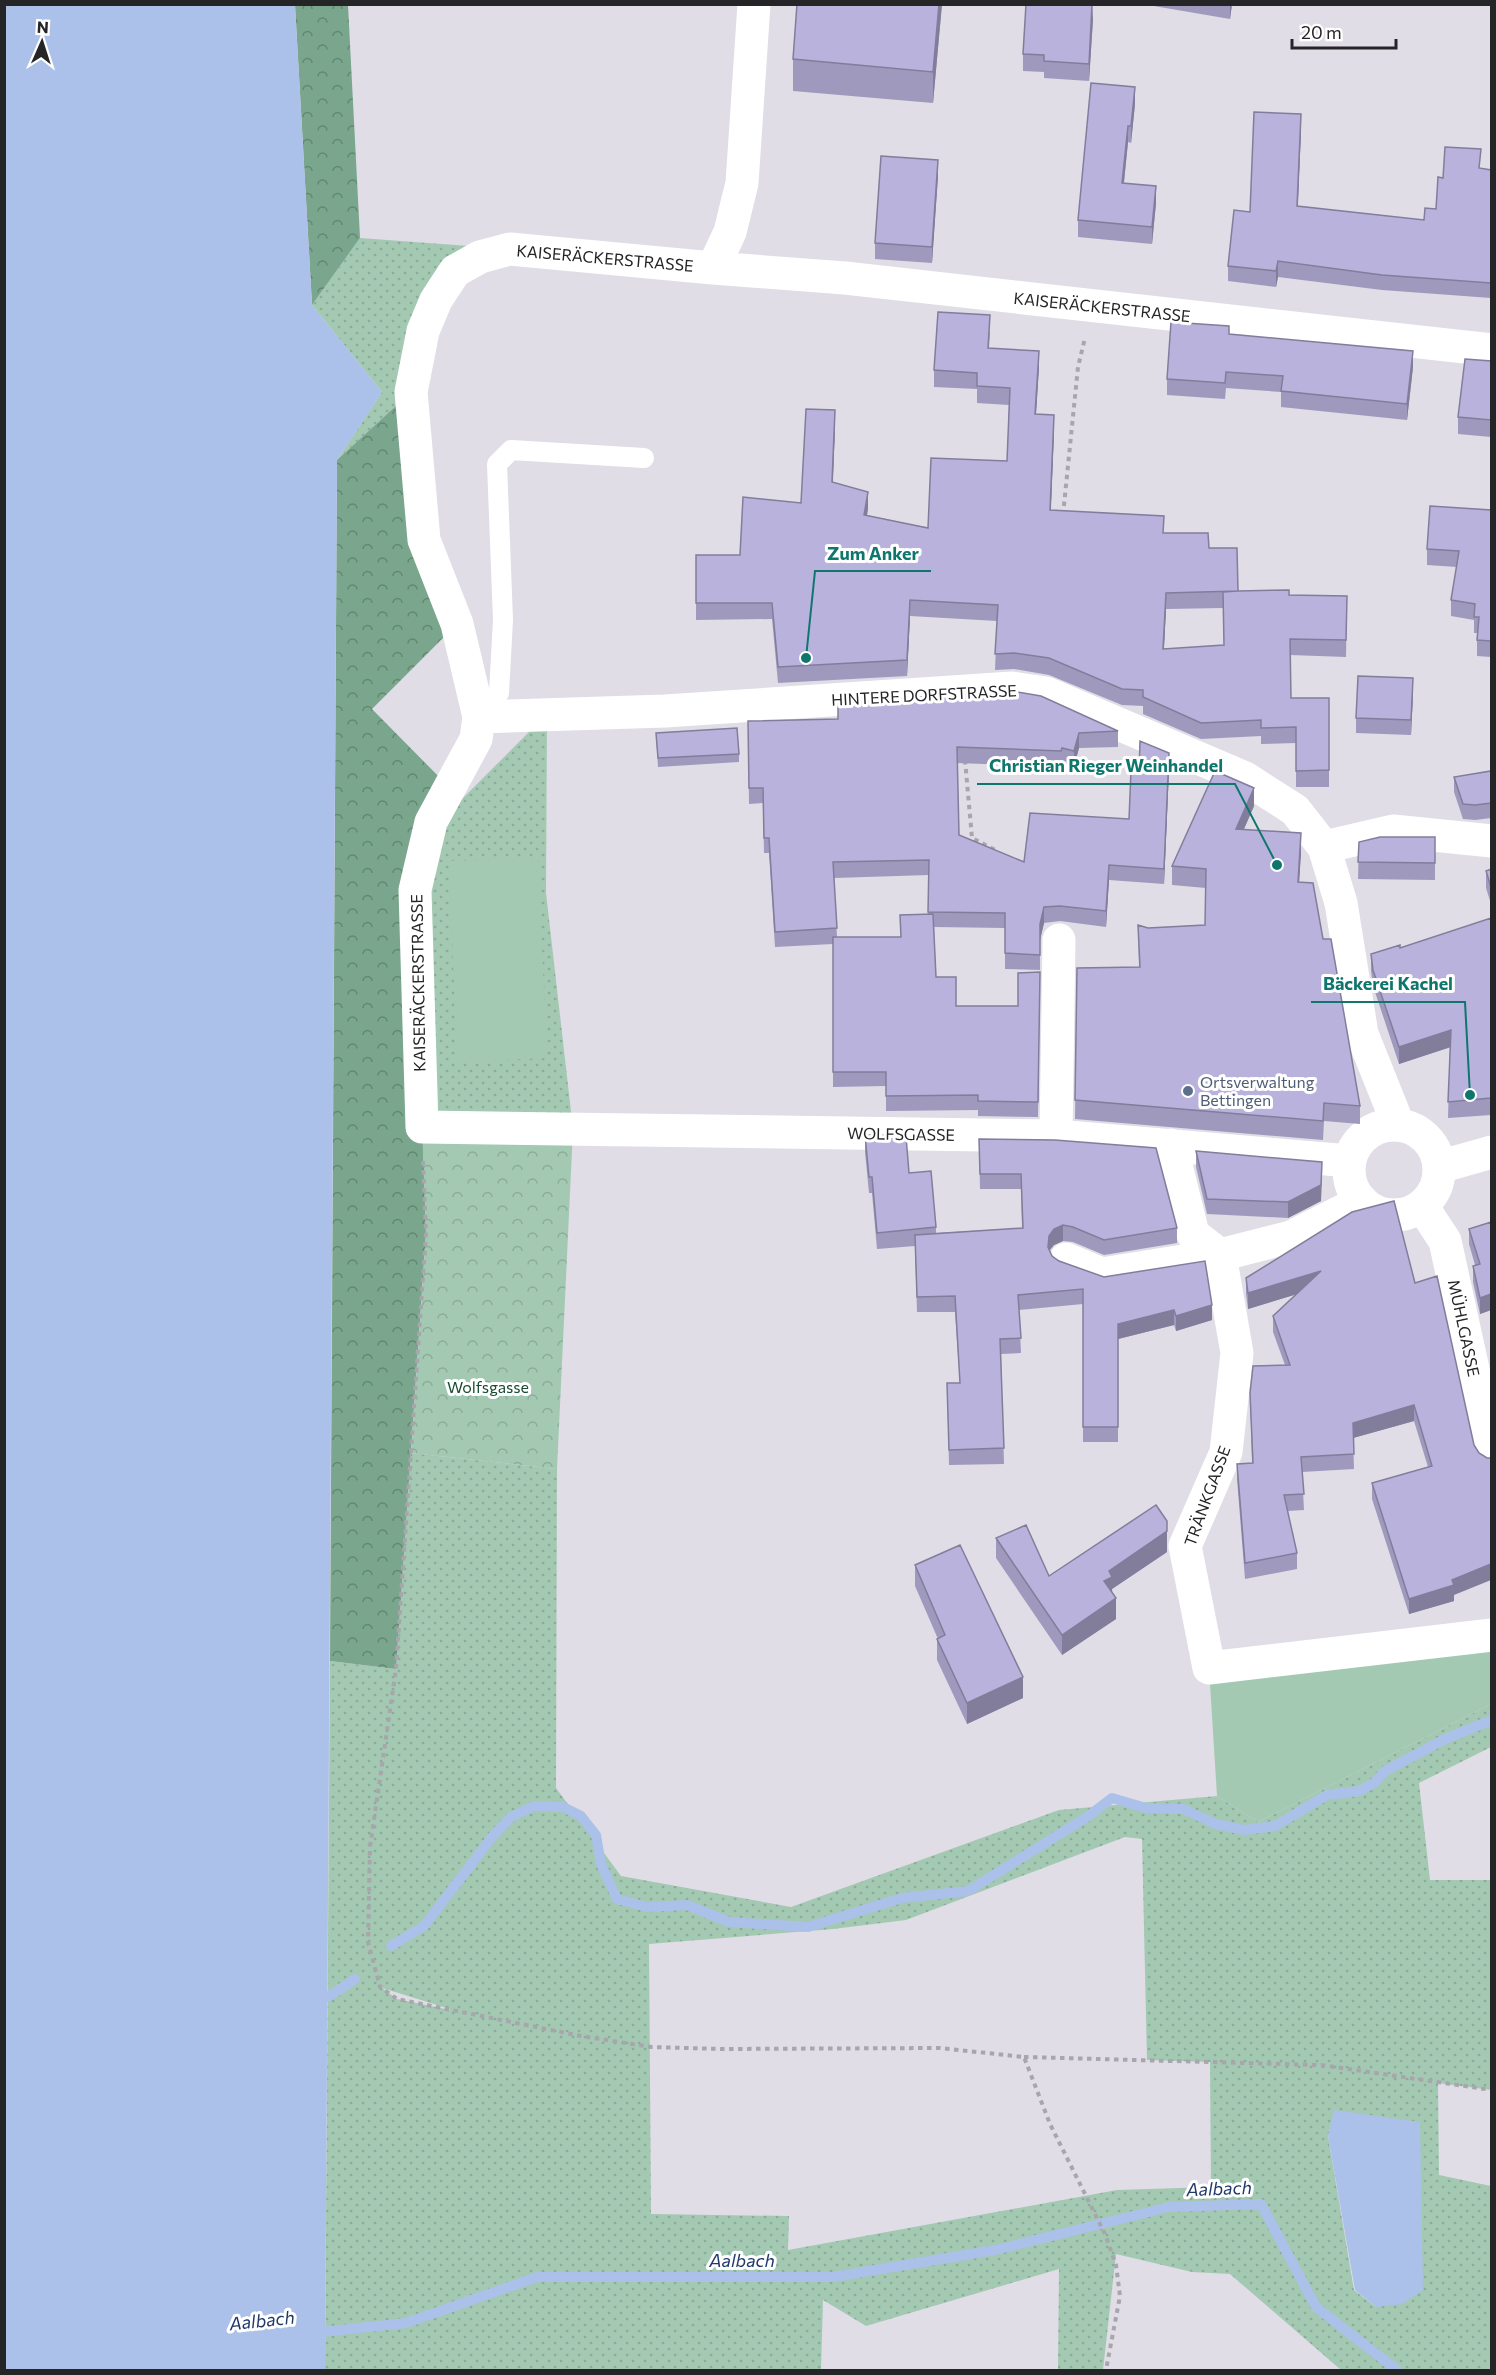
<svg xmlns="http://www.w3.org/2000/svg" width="1496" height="2375" viewBox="0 0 1496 2375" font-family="Commissioner,sans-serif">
	<defs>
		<pattern id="grass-dots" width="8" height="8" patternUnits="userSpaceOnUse" patternTransform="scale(1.5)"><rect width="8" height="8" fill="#a3c9b2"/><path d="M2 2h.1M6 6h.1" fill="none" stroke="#8cac99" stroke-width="1.8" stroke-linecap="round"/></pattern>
		<pattern id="forest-crowns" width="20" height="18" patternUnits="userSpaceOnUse" patternTransform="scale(1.5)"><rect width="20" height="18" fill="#79a68c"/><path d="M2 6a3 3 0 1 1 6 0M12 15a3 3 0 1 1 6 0" fill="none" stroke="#638772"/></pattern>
		<pattern id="park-crowns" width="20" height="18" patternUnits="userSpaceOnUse" patternTransform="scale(1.5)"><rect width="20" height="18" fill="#a3c9b2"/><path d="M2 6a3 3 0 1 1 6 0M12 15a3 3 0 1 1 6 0" fill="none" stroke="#8cac99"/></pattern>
	</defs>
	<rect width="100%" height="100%" fill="#e0dde6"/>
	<!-- grass -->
	<path fill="url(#grass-dots)" fill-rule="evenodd" d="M360,238l150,11 -55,22 -44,121 -74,68 45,-68 -70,-87z
		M547,714l-1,179 27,236 -151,-2 9,-305 31,-23z
		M411,1453l146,16 -1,319 65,88 170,31 268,-97 158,-14 41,26 233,-118v43l-72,36 11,97h61v210l-53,-7 1,92 52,11v184h-150l-111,-96 -38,-2 -76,-18 -13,116h-45l1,-101 -193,57 -43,-26 -2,70h-496l5,-709 66,8zM1125,1837l17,2 5,221 63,2 1,125 -94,3 -329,60 1,-34 -138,-2 -2,-270 184,-15 73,-9zM382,1988l68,21v1l-53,-11zM1335,2110l41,197 -22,-17 -26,-154z"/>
	<!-- forest -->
	<path fill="url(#forest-crowns)" d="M295,5h53l12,233 -48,67z
		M411,392l46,232 -85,85 78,79 -35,102 11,343 -30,436 -66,-8 7,-1201z"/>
	<!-- park -->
	<path fill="url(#park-crowns)" d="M422,1127l151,2 -16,340 -146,-16 15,-220z"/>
	<!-- garden -->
	<path fill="#a3c9b2" d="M538,858l9,200 -90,4 -8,-201z
		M1491,1635v69l-233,118 -41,-26 -8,-128z"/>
	<!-- water -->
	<path fill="#acc1e9" d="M5,4l290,1 17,300 70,87 -45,68 -12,1910h-320z
		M1334,2110l86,12 3,168 -21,14 -26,3 -21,-17 -27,-154z"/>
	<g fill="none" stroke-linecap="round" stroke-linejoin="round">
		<!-- stream -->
		<path stroke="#acc1e9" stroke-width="10" d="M391,1946l33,-20 68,-89 19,-20 23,-11 29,1 18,9 15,19 5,29 16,35 30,8 40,-2 42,17 79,5 94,-29 66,-7 119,-74 25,-19 34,10 37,1 33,15 28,6 31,-4 52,-31 32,-4 15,-8 11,-12 60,-32 47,-19
			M328,1997l27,-18
			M312,2333l94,-10 131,-46h296l162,-27 174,-43 92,-3 55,103 81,63"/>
		<!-- path -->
		<path stroke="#a8a5ac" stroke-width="4" stroke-dasharray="4.5 4.5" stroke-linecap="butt" d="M1063,515l15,-148 7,-29
			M965,760l7,78 25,13
			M423,1161l3,72 -30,436 -26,178 -2,95 12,45 17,12 184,37 70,11 73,2 216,-1 84,9 26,67 55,110 11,31 4,31 -14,74
			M1024,2057l297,8 171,25"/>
		<!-- lane -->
		<path stroke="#fff" stroke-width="20" d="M479,717l20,-24 4,-73 -6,-156 14,-14 133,8"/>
		<!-- street -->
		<path stroke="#fff" stroke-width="33" d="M754,4l-12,179 -12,49 -17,36 -203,-19 -30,8 -25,14 -19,29 -13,31 -12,61 13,148 33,84 22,93 -3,22 -45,83 -16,68 7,237 634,9 294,25
			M713,268l132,10 647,72
			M479,717l186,-6 347,-23 34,5 199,85 50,32 29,37 17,56 21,131 36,90
			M1324,847l69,-16 99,10
			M1349 1170a45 45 0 1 1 90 0a45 45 0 1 1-90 0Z
			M1056,1136l3,-196
			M1439,1167l53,-15
			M1362,1201l-71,36 -71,18 17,98 -11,99 -41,94 24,122 283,-33
			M1422,1206l23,35 47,215
			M1066,1259l36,15 118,-19 -27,-21 -22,-89"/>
	</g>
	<!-- wall -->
	<path fill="#9f99be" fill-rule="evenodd" d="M942,4l-9,99 -140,-12v-32z
		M1142,4h90l-2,15z
		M1093,19l-4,62 -45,-3v-6l-21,-1v-17z
		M1135,104l-4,39 -3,-1 -4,41 32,20 -4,41 -74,-7v-17z
		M1301,130l-3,76 126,14 12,-11 7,-31 37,-10 11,2v128l-109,-8 -104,-13 -2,10 -48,-6v-15l22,-54z
		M938,176l-6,87 -57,-4v-16z
		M990,331l-1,17 50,19 -3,47 18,17 -3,79 113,23 45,15 29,43 51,4 58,1 -1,61 -56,-2 1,43h38v89h-33v-44l-35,1v-8l-60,3 -58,-25v-8l-21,-1 -73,-30 -35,-6 -19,1 2,-49 -87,-5 -3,60 -129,7 -6,-64 -76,1v-65h44l61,-52 34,-76 -2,55 35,27 -1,6 61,13 79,-67 2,-56 -32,-2v-14l-43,-2v-17zM1223,608l1,37 -60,4 2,-40z
		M1229,334l184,33 -6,53 -126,-13v-15l-55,-4 -1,11 -58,-4v-16z
		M1491,361v76l-33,-3v-17z
		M1491,510v147l-14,-1v-23h-3v-13l-23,-4v-16l6,-33 -30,-2v-16z
		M1413,693l-2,42 -55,-2v-15z
		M748,721l370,10v16l-39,1 -5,19 -12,-4 -1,4 -104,-4 2,72 65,27 105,-43 10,-47 30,-3 -5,115 -55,-4 -3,47 -46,-6 -16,2 -4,17v30l-35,-1v-41l-71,-1 2,50 20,29h62l22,-34 -2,145 -60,-1v-6l-92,1v-25l-53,1v-143l-58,3 -6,-94h-5l-1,-50 -14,1zM929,875l-1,39 -28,1 1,22h-64l-3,-59z
		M656,733l83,21v8l-81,5z
		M1491,771v47l-16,2 -12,-1 -9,-27v-15z
		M1254,806l-10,23 57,23 -2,30 24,57 37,167v18l-36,-3 -1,19 -248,-21 2,-151 62,-1 -1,-42 10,3 57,-3 1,-37 -34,-3v-19z
		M1435,837v43l-77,-1 1,-37z
		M1491,869v35l-5,-16v-17z
		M1491,918v197l-43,3 2,-71 -51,17 -26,-78 -2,-15v-17l29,-6z
		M865,1135l44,38 27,54v6l86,-5 -1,-39h-41l-1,-50 198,89v15l-73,12 -31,-13 -10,-1 -9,4 -5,6 3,5 7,5 153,59 -36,11 -2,-6 -56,14v103h-35v-138l-64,6 2,43 -20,1 3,110 -55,1 -2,-82h13l-5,-71h-38l-2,-66 -38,3 -5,-56h-3l-4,-41z
		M1196,1151l126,26 -1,24 -33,17 -81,-4 -11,-47z
		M1394,1201l60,394v6l-45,13 -37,-115v-16l56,-16 -14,-46 -61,17 1,31 -52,3 2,38 -17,1 10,42v16l-52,10 -8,-100v-15l15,-1 -2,-70 35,-28 -12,-33v-16l23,-22 -48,15 -2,-15v-16z
		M1491,1222v88l-11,4 -7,-32v-16l2,-1 -6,-21v-15z
		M996,1538l53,38 118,-24 -55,37 4,30 -54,36 -66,-97z
		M915,1565l108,133 -56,26 -30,-64v-21h1l-23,-53z"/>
	<!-- shaded-wall -->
	<path fill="#827d9b" d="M939,4h3l-9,99v-31z
		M1092,4l1,15 -4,62v-17z
		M1230,4h2l-2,15z
		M1135,87v17l-4,39v-17z
		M1301,114v16l-4,91v-15z
		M1128,126v16l-6,58v-17z
		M938,160v16l-6,87v-16z
		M1156,186v17l-4,41v-17z
		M1278,261v16l-2,10v-16z
		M1039,351v16l-4,63v-16z
		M1413,351v16l-6,53v-16z
		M835,410v17l-3,71v-16z
		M1054,415v16l-4,95v-16z
		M868,492v17l-4,22v-16z
		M1166,593v16l-3,56v-16z
		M910,600v16l-3,60v-16z
		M1413,678v15l-2,42v-15z
		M1079,733v15l-5,19v-16z
		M1169,753v16l-5,115v-15z
		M1254,788v18l-18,41v-18z
		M1301,833v19l-3,49v-19z
		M1109,865v15l-3,47v-16z
		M1044,907v16l-4,17v30v-46z
		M1451,1030v17l-52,17v-17z
		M1322,1162l-1,39 -33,17v-16z
		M1063,1225v16l-9,4 -5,6 -1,-4 1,-11 5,-7z
		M1321,1271v16l-73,22v-16z
		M1491,1294v16l-11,4v-16z
		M1212,1305v15l-36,11v-15z
		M1174,1310v15l-56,14v-15z
		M1414,1405v16l-61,17v-15z
		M1167,1521v31l-55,37v8l-8,-16 5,-10z
		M1491,1564v16l-37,15v6l-45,13v-15l43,-19z
		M1116,1598v21l-54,36v-20z
		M1023,1677v21l-56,26v-21z"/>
	<!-- building -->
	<path fill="#b9b2dd" stroke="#827d9b" stroke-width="1.5" fill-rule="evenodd" d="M797,4h142l-6,68 -140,-13z
		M1026,4h66l-3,60 -45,-3v-6l-21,-1z
		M1091,83l44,4 -4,39h-3l-6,57 34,3 -4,41 -74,-7z
		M1254,112l47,2 -4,92 127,14 1,-12 11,1 2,-32 5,1 2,-31 36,2 -2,19 12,2v113l-109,-8 -104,-14 -2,10 -48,-5 6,-56 16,2z
		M881,156l57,4 -6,87 -57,-4z
		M938,312l52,3 -2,33 51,3 -4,63 19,1 -4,95 114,6 -1,17h45l1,15h28l1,43 51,-1v5l58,1 -1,44 -56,-1 1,59h38v72l-33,1v-44l-35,1v-8l-60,3 -58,-26v-7l-21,-1 -73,-31 -35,-5 -19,1 3,-49 -88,-5 -3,60 -129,7 -6,-64h-76v-48h44l3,-58 58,6 5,-94 29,1 -3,72 36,10 -4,23 64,13 3,-70 76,3 3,-73 -33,-2v-13l-43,-3zM1238,591l-15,1 1,53 -61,4 3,-56z
		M1171,322l58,4v8l184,17 -6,53 -126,-13 2,-15 -57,-4 -1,11 -58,-4z
		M1465,359l26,2v59l-33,-3z
		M1430,506l61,4v131l-14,-1 2,-23h-5l1,-13 -24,-4 8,-49 -32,-2z
		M1358,676l55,2 -2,42 -55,-2z
		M1011,691l30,5 77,35 -39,2 -5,18 -12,-3 -1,3 -104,-4 2,88 65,27 6,-49 99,6 2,-48 8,1 1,-31 29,12 -5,116 -55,-4 -3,46 -46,-5 -16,1 -4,17v31l-35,-2v-40l-77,-1 1,-52 -96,2 4,66 -62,4 -6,-94h-5l-1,-50h-14l-1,-67 90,-2v-16z
		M737,728l2,26 -81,4 -2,-25z
		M1215,771l39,17 -18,41 65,4 -3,49 15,1 10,56h8l29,167 -36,-3 -1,18 -248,-21 2,-132 63,-1 -2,-42 10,3 57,-3 1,-56 -34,-3z
		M1491,771v32l-16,2 -12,-1 -9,-27z
		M1380,837h55v26l-77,-1 1,-20z
		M1491,869v18l-5,-16z
		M933,914l3,63h20v29h62v-33l22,-1 -2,130 -60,-1v-6l-92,1v-24h-53v-135h68l-1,-22z
		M1491,918v180l-43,4 3,-72 -52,17 -26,-77 -2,-16 29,-9v3z
		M865,1135l41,1 3,37 22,-2 5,56 -59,6 -5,-56h-3z
		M979,1139l76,1 101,8 21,80 -73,12 -31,-13 -10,-2 -9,4 -5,7 -1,11 4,9 7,5 45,16 101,-16 7,44 -36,11 -2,-6 -56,14v103h-35v-138l-65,6 3,43 -21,1 4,109 -55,2 -2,-67h13l-5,-87 -38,1 -2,-62 108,-7 -2,-54h-41z
		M1196,1151l126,11 -1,23 -33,17 -81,-3z
		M1394,1201l21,82 22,-7 37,169 5,8 8,5h4v106l-39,16 2,5 -45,14 -37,-116 60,-17 -18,-61 -61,18 1,31 -53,3 3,37 -20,1 13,58 -52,10 -8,-99 16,-1 -3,-70 3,-27 37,-1 -17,-49 48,-45 -73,22 -2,-15 106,-66z
		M1491,1222v72l-11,4 -7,-32 7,-2 -11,-35z
		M1156,1505l11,16v10l-58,40 3,6 -8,4 12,17 -54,37 -66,-97 30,-13 23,51z
		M960,1545l63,132 -56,26 -30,-64 8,-4 -30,-70z"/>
	<!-- markers -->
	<circle fill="#5c6f8a" stroke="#fff" stroke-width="2" cx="1188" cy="1091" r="6"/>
	<g text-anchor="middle" stroke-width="6" stroke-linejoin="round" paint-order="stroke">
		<!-- street labels -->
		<g font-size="16" fill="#252427" stroke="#fff">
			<text transform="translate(605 258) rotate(5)" y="6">KAISERÄCKERSTRASSE</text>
			<text transform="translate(1102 307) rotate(6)" y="6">KAISERÄCKERSTRASSE</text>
			<text transform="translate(924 695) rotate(-3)" y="6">HINTERE DORFSTRASSE</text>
			<text transform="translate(418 983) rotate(-91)" y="6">KAISERÄCKERSTRASSE</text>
			<text transform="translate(901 1134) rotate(1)" y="6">WOLFSGASSE</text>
			<text transform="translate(1464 1328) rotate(78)" y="6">MÜHLGASSE</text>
			<text transform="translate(1207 1496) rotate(-70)" y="6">TRÄNKGASSE</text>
		</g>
		<!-- service labels -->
		<g font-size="16" fill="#4e5e75" stroke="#fff" text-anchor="start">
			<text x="1200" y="1088">Ortsverwaltung<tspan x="1200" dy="18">Bettingen</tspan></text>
		</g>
		<!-- park labels -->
		<g font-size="16" fill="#174d33" stroke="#fff">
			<text x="488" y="1393">Wolfsgasse</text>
		</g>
		<!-- water labels -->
		<g font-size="18" font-style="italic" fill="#20396b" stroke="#fff">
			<text transform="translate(1219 2189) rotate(-2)" y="6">Aalbach</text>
			<text x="742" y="2267">Aalbach</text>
			<text transform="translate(262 2321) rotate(-6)" y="6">Aalbach</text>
		</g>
	</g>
	<!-- callouts -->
	<path fill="none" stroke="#0f766e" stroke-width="2" d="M806 658L815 571H931M1277 865L1235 784H977M1470 1095L1465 1002H1311"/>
	<g fill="#0f766e" stroke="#fff" stroke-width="2">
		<circle cx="806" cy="658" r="6"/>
		<circle cx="1277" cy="865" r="6"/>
		<circle cx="1470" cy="1095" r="6"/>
	</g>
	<g font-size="18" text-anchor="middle" font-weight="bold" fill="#0f766e" stroke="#fff" stroke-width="6" stroke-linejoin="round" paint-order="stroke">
		<text x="873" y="560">Zum Anker</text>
		<text x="1106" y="772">Christian Rieger Weinhandel</text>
		<text x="1388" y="990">Bäckerei Kachel</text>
	</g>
	<!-- border -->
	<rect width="1496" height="2375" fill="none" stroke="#252427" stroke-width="12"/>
	<!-- north arrow -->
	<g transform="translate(42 42) rotate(3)" stroke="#ffffff" stroke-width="4.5" paint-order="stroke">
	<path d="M0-4.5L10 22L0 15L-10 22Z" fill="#252427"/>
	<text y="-9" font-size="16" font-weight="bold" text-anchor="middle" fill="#252427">N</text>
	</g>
	<!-- scale -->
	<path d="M1292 39v9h104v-9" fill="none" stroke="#252427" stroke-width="3"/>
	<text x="1301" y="39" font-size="18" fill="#252427" stroke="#ffffff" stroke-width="4.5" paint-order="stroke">20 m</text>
</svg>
